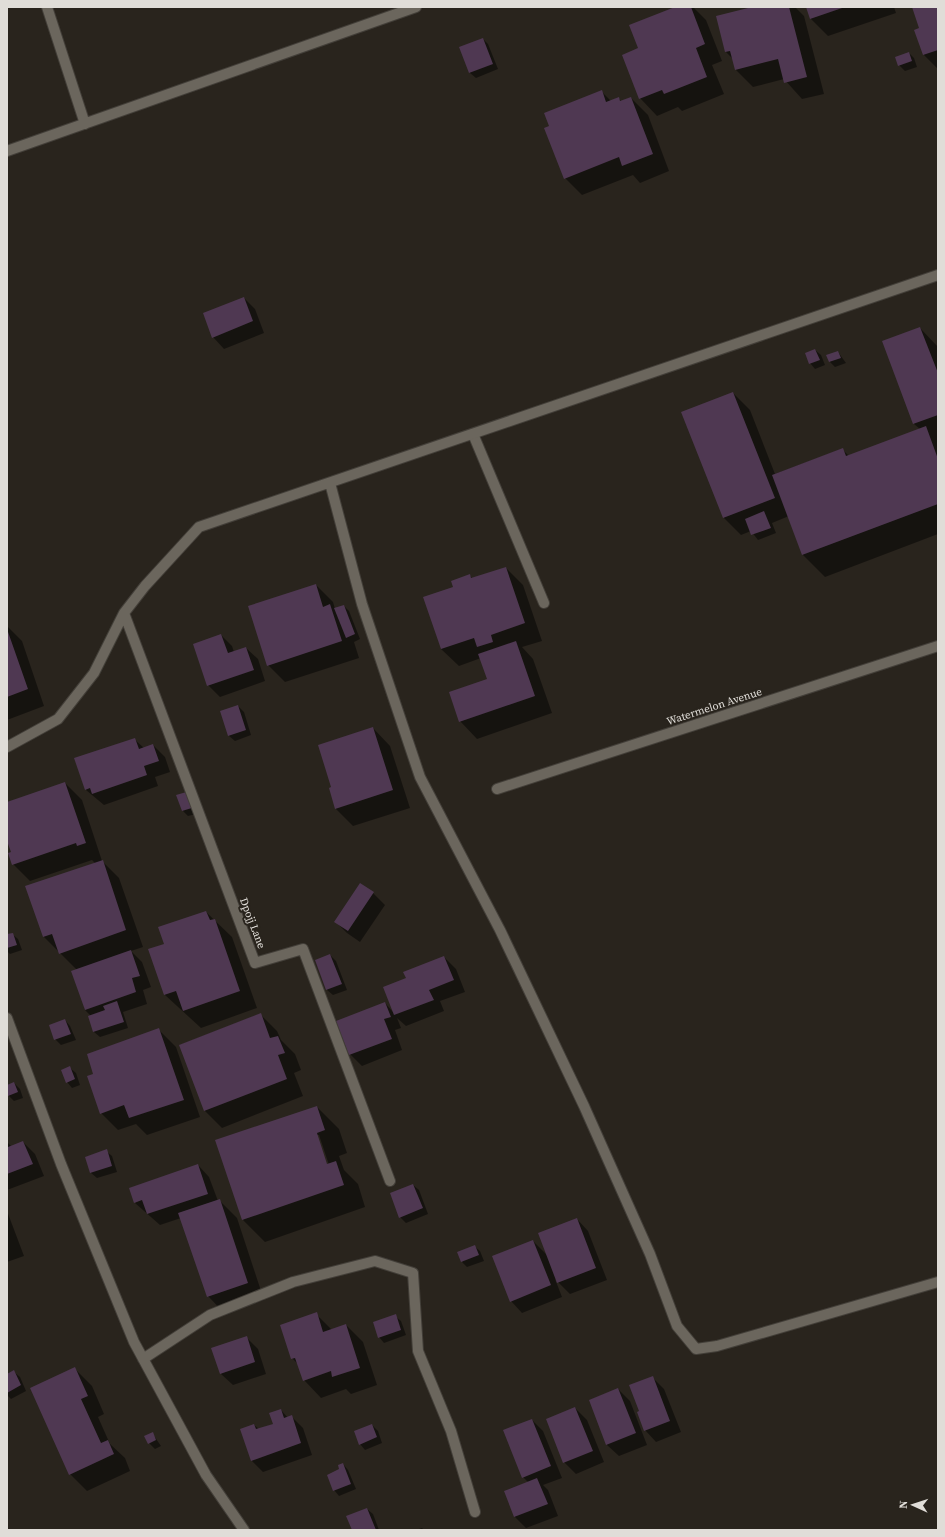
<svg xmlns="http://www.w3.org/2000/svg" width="945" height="1537" viewBox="0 0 945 1537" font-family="'Source Serif 4',serif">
	<rect width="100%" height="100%" fill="#29241d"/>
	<!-- shadow -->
	<path fill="#0007" fill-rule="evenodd" d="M678,7h15l13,13 16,41 -10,4 12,29 -42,17 -4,-4 -21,9 -17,-18 -1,-49z
		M756,7h39l9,9 20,78 -22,5 -18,-20 -31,8 -17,-17 -3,-11 -7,-7z
		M807,7h87l2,6 -68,23 -17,-17z
		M913,7h25v62l-14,-14 -4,-27z
		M483,39l5,5 10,25 -22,9 -6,-5 -10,-25z
		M909,53l5,5 3,9 -12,4 -6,-6z
		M602,92l9,9 7,-3 4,4 9,-4 17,17 21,56 -29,12 -7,-8 -51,20 -17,-17z
		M244,298l11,11 9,24 -40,16 -11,-12z
		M920,328l18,19v187l-113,43 -22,-22 -14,-39 -17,7 4,10 -18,7 -7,-9 -10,4 -17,-17 -41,-105 50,-20 17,17 25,64 67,-25 7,7 71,-27 -6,-5 -30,-82z
		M815,350l6,5 4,10 -10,4 -5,-6z
		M838,352l8,11 -11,4 -5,-5 -2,-6z
		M506,568l17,17 19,56 -20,6 11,12 19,54 -75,26 -17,-18 28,-42 -7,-21 -22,8 -18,-17 13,-62 16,-11 3,3z
		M316,585l17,17 2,7 9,-3 5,5 11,28 -6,3 5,16 -74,24 -17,-17z
		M7,626l15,15 22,65 -37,14z
		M221,635l11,11 2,6 12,-4 12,11 7,22 -45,16 -12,-12z
		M238,706l6,6 7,23 -16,6 -6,-5z
		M373,728l17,18 20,62 -57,18 -17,-17 -6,-20z
		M134,739l10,9 9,-3 12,12 5,15 -15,5 3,9 -54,19 -18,-15 -11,-31z
		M65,783l17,17 20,61 17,17 24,69 -12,4 11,11 9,25 -8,3 4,14 -24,8 5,16 -28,9 -6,-5 -5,-16h2l-6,-6 -8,-40 -33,-33 -17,-50 68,-24 -3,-3 -62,21 -17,-17 -1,-11 -5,-15v-35z
		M178,796l22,17 -12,3 -5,-5z
		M361,885l12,8 12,12 -25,37 -13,-9 -11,-11z
		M206,912l26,25 25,71 -56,20 -36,-33v-51z
		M12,934l6,5 4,11 -12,4 -3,-3v-16z
		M330,955l6,6 11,29 -14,5 -6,-5 -11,-30z
		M444,957l12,12 9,23 -25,9 4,10 -38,15 -9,-8 4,10 -6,2 7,20 -40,16 -12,-12 35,-51 8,9 14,-33z
		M260,1014l17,17 4,9 14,14 6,16 -7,3 9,23 -81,32 -17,-17 -25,-66z
		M65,1020l5,6 6,14 -15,5 -6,-6z
		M159,1030l17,17 24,70 -53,18 -11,-11 -18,6 -17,-17z
		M70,1068l6,5 4,12 -8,3 -5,-6z
		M14,1083l6,6 3,9 -9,3 -5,-5 -2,-6v-4z
		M317,1107l22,22 8,24 -8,3 5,14 14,14 7,23 -100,35 -22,-22zM316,1135h3l11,33 -2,1z
		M7,1142l5,5 11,-5 12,12 9,22 -37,14z
		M106,1151l6,5 5,16 -20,6 -6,-5 -5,-16z
		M198,1165l11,12 9,24 1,-1 18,18 27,82 -39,14 -17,-18 -27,-78 -21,7 -25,-22z
		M413,1185l6,5 9,24 -22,9 -6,-6z
		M7,1211l17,45 -17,6z
		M577,1219l11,12 19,49 -37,14 -15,-15 7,18 -40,16 -11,-12 22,-60 15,15z
		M474,1246l6,5 4,10 -17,6 -5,-5z
		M316,1314l16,16 14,-5 17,17 14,43 -26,9 -5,-5 -25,9 -17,-18 -6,-16 -6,-6z
		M395,1316l6,5 5,14 -22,8 -5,-6z
		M246,1337l12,12 8,25 -33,11 -12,-11z
		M74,1368l18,18 12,28 -6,3 12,27 15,14 5,13 -43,20 -17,-17z
		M14,1372l6,5 6,14 -15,8 -4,-4v-20z
		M653,1378l11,11 17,43 -25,10 -11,-12 -5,-18z
		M618,1389l12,12 17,44 -28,11 -12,-11 -17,-45z
		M575,1408l12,12 17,42 -28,12 -12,-12z
		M281,1410l7,8 3,-2 12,12 9,27 -49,17 -12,-12 3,-35 5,4 15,-5z
		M532,1420l11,11 19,47 -19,7 5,5 10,26 -32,12 -11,-11 -10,-25 23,-10 -5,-5z
		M372,1425l6,6 4,12 -17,7 -5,-6z
		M152,1433l9,13 -6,3 -6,-6z
		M343,1464l5,6 8,19 -17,7 -5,-6z
		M367,1509l6,5 6,16h-26z
		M422,1528l2,2h-8z"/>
	<!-- building -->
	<path fill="#4f3852" d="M675,7h16l14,37 -9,4 11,29 -43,17 -2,-4 -23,9 -17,-44 16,-7 -9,-23z
		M752,7h37l18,70 -23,6 -6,-24 -43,11 -5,-19 -5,1 -9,-36z
		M806,7h39l-35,12z
		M912,7h26v43l-15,5 -9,-25 5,-2z
		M483,38l10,26 -24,9 -10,-26z
		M909,52l3,9 -14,5 -3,-9z
		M602,90l4,12 13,-5 1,4 11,-4 22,57 -31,12 -3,-9 -55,22 -20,-51 5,-2 -5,-13z
		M244,297l9,24 -41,17 -9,-25z
		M920,327l18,46v42l-25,9 -31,-83z
		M815,349l5,11 -11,4 -4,-11z
		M838,351l3,7 -12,4 -3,-7z
		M733,392l42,106 -52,20 -42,-106z
		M926,426l12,33v45l-136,51 -30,-80 71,-27 3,8z
		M764,511l7,17 -20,7 -6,-16z
		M506,567l19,56 -34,12 2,7 -16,5 -3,-9 -33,11 -18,-52 30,-10 -2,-6 19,-7 1,4z
		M316,584l7,23 7,-3 12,37 -75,25 -19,-60z
		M344,605l11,29 -9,4 -12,-30z
		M7,629l21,60 -21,8z
		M221,634l7,19 18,-6 8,23 -47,16 -14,-42z
		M516,641l19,55 -76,26 -10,-30 38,-13 -9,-25z
		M238,705l8,25 -18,6 -8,-25z
		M373,727l20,63 -58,19 -6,-21 2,-1 -13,-42z
		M135,738l4,11 14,-5 6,17 -15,5 3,9 -55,19 -2,-6 -5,2 -11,-32z
		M65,782l21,61 -9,3 -1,-3 -64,22 -4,-12 3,-1 -4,-11v-39z
		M190,791l5,16 -13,4 -6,-16z
		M103,860l23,70 -67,24 -7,-20 -9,3 -18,-51z
		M360,883l14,9 -26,39 -14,-9z
		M206,911l4,9 5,-1 25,72 -57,20 -7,-20 -12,4 -16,-46 16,-5 -6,-17z
		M13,933l4,12 -10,3v-14z
		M131,950l9,26 -8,2 4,14 -51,18 -14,-39z
		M330,954l12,30 -16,6 -11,-30z
		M444,956l10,24 -25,10 5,10 -40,15 -11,-28 23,-9 -3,-6z
		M117,1001l7,21 -31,10 -5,-16 17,-6 -2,-4z
		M385,1002l6,15 -7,2 8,20 -43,16 -13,-34z
		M261,1013l9,25 8,-2 7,17 -7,2 9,24 -83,32 -25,-66z
		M65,1019l6,15 -17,6 -5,-15z
		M159,1028l25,72 -55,18 -5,-13 -24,9 -13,-38 6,-2 -6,-20z
		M70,1066l5,13 -9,4 -5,-13z
		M14,1082l4,10 -10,4 -1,-11z
		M317,1106l8,24 -8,3 10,31 9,-3 8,24 -102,35 -27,-80z
		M23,1141l10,23 -26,10v-30l1,3z
		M107,1149l5,17 -22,7 -5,-16z
		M198,1164l10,30 -61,20 -5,-14 -8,3 -5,-15z
		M413,1184l10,24 -24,10 -9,-25z
		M220,1199l28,84 -41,14 -29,-84z
		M577,1218l19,50 -39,15 -19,-50z
		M533,1240l18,45 -41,17 -18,-46z
		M475,1245l4,10 -18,7 -4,-10z
		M317,1312l6,20 23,-8 14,44 -28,9 -1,-6 -28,10 -8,-23 -4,1 -11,-34z
		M396,1314l5,16 -23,8 -5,-16z
		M247,1336l8,26 -35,12 -9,-26z
		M75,1367l13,29 -7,3 20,44 7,-3 6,14 -45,21 -39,-87z
		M14,1370l7,15 -14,8v-19z
		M653,1376l17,45 -26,10 -7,-19 2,-1 -10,-26z
		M618,1388l18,45 -30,12 -17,-45z
		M575,1407l18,44 -30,12 -17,-44z
		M281,1409l3,9 8,-3 9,28 -50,18 -11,-32 14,-5 2,5 17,-5 -4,-11z
		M532,1419l19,47 -29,12 -19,-48z
		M372,1424l5,13 -18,8 -5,-14z
		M153,1432l3,8 -8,4 -4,-8z
		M343,1463l8,21 -18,7 -6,-16 12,-6 -1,-4z
		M537,1478l11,26 -34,13 -10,-26z
		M367,1508l9,22h-24l-6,-14z"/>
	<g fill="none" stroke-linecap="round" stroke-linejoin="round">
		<!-- lane casing -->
		<g stroke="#433f39" stroke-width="12">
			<path id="lane" d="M473,434l71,169"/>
		</g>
		<!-- street casing -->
		<g stroke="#433f39" stroke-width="12">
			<path id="street" d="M47,7l38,117
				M7,151l409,-144
				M330,483l32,121 58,173 80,153 84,176 66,148 27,72 19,23 21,-3 221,-64
				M124,613l131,350 48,-14 87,232
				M7,747l51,-28 36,-46 30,-60 21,-27 54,-59 739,-252
				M497,789l441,-143
				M7,1018l54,146 73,178 72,133 38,55
				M143,1359l67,-44 83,-33 82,-21 38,12 5,78 33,80 24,81"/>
		</g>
		<!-- lane -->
		<use href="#lane" stroke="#6b665d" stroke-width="10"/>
		<!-- street -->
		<use href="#street" stroke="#6b665d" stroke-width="10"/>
	</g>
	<g text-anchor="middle" stroke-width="4" stroke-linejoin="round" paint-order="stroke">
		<!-- street labels -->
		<g font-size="11" fill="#e0ddd8" stroke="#29241d">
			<text transform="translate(714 706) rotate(-18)" y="4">Watermelon Avenue</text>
			<text transform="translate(253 923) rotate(69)" y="4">Dpojj Lane</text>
		</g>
	</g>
	<!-- border -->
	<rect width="945" height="1537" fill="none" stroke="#e0ddd8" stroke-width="16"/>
	<!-- north arrow -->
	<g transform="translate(913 1505) rotate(273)" stroke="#29241d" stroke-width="3" paint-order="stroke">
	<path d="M0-3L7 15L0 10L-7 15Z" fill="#e0ddd8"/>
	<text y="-6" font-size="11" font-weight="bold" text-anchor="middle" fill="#e0ddd8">N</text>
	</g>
</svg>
